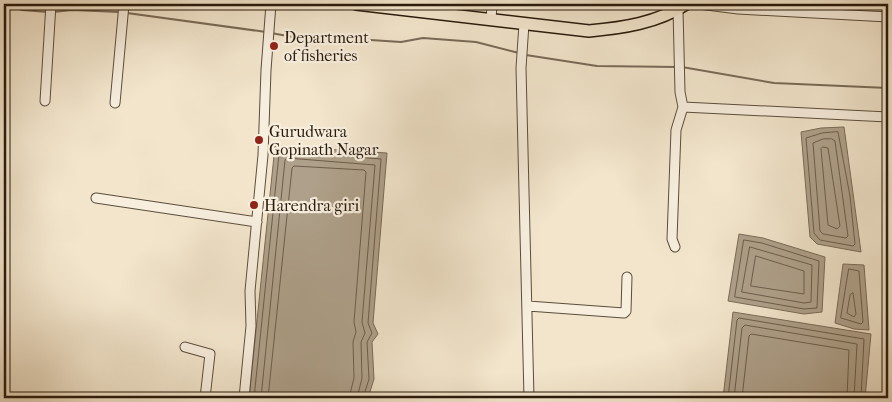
<svg xmlns="http://www.w3.org/2000/svg" width="892" height="402" viewBox="0 0 892 402" font-family="'IM FELL French Canon',serif">
	<rect width="100%" height="100%" fill="#f2e5cc"/>
	<filter id="stains"><feTurbulence type="fractalNoise" baseFrequency=".004" numOctaves="4"/><feColorMatrix values="0 0 0 0 .2 0 0 0 0 .09 0 0 0 0 .02 0 0 0 .5 -.17"/></filter>
	<radialGradient id="worn" r=".72"><stop offset=".6" stop-color="#630" stop-opacity="0"/><stop offset="1" stop-color="#630" stop-opacity=".3"/></radialGradient>
	<!-- water -->
	<path fill="#aea08a" stroke="#796a57" d="M844,127l17,125 -44,-8 -7,-7 -9,-105 20,-4z
		M275,146l112,7 -14,170 5,11 -6,8 2,37 -6,19h-119z
		M739,234l24,4 62,19 -3,55 -18,2 -76,-13z
		M843,264l21,1 5,65 -15,-1 -19,-6z
		M733,312l138,22 -6,64h-142z"/>
	<g fill="none" stroke-linecap="round" stroke-linejoin="round">
		<!-- shore -->
		<path stroke="#6c5d4a" stroke-width="1" d="M838,132l12,64 5,48 -2,2 -33,-6 -6,-7 -8,-95 16,-5z
			M832,139l3,2 13,95 -2,2 -23,-4 -3,-3 -7,-88 10,-4z
			M823,147l5,1 12,78 -3,3 -9,-4 -7,-76z
			M744,240l18,3 57,18 -2,47 -13,1 -69,-12z
			M750,247l62,18 -1,37 -7,1 -62,-11z
			M756,256l48,15v23l-53,-8z
			M849,269l10,2 4,51 -2,2 -20,-6z
			M853,293l3,21 -2,3 -7,-4 3,-18z
			M254,398l25,-244 3,-3 99,8 -13,164 4,10 -5,9 2,37 -6,19
			M261,398l24,-238 2,-2 88,7 -13,157 3,11 -4,9 1,36 -5,20
			M268,398l24,-230 2,-2 70,4 2,2 -12,150 2,10 -3,10 1,36 -5,20
			M728,398l9,-78 2,-2 125,21 -3,59
			M734,398l8,-70 3,-3 112,19 -3,54
			M742,398l7,-62 2,-2 98,16 -2,48"/>
		<!-- stream -->
		<path stroke="#796a57" stroke-width="2" d="M4,4l18,6 26,2
			M53,12l19,-2 48,2
			M127,13l139,19
			M271,33l33,6 36,-1 61,4 22,-4 53,4 43,11
			M526,55l71,11 80,1
			M682,67l92,16 114,5"/>
		<!-- minor casing -->
		<g stroke="#5b4d3b" stroke-width="11">
			<path id="minor" d="M699,4l39,5 150,8
				M678,9l2,83 3,15 205,10
				M491,20l1,-16
				M524,24l-3,44 8,330
				M45,101l6,-97
				M115,103l9,-99
				M96,198l161,24
				M675,247l-3,-8 4,-109 7,-23
				M528,306l96,7 2,-2 1,-34
				M185,347l25,7 -5,44
				M244,398l7,-72 -1,-35 13,-136 3,-85 5,-66"/>
		</g>
		<!-- major casing -->
		<g stroke="#291a0b" stroke-width="14">
			<path id="major" d="M356,4l233,27c33,-3 69,-8 97,-27"/>
		</g>
		<!-- minor -->
		<use href="#minor" stroke="#f7eede" stroke-width="9"/>
		<!-- major -->
		<use href="#major" stroke="#f2e5cc" stroke-width="11"/>
	</g>
	<!-- markers -->
	<g fill="#8f2418" stroke="#f7eede" stroke-width="2">
		<circle cx="274" cy="46" r="5"/>
		<circle cx="259" cy="140" r="5"/>
		<circle cx="254" cy="205" r="5"/>
	</g>
	<g text-anchor="middle" stroke-width="4.5" stroke-linejoin="round" paint-order="stroke">
		<!-- poi labels -->
		<g font-size="16" fill="#291a0b" stroke="#f7eede" text-anchor="start">
			<text x="284" y="43">Department<tspan x="284" dy="18">of fisheries</tspan></text>
			<text x="269" y="137">Gurudwara<tspan x="269" dy="18">Gopinath Nagar</tspan></text>
			<text x="264" y="211">Harendra giri</text>
		</g>
	</g>
	<!-- margin -->
	<rect width="892" height="402" fill="none" stroke="#f2e5cc" stroke-width="20"/>
	<rect x="5" y="5" width="882" height="392" fill="none" stroke="#291a0b" stroke-width="2.5"/>
	<rect x="10" y="10" width="872" height="382" fill="none" stroke="#291a0b"/>
	<rect width="100%" height="100%" filter="url(#stains)"/>
	<rect width="100%" height="100%" fill="url(#worn)"/>
</svg>
